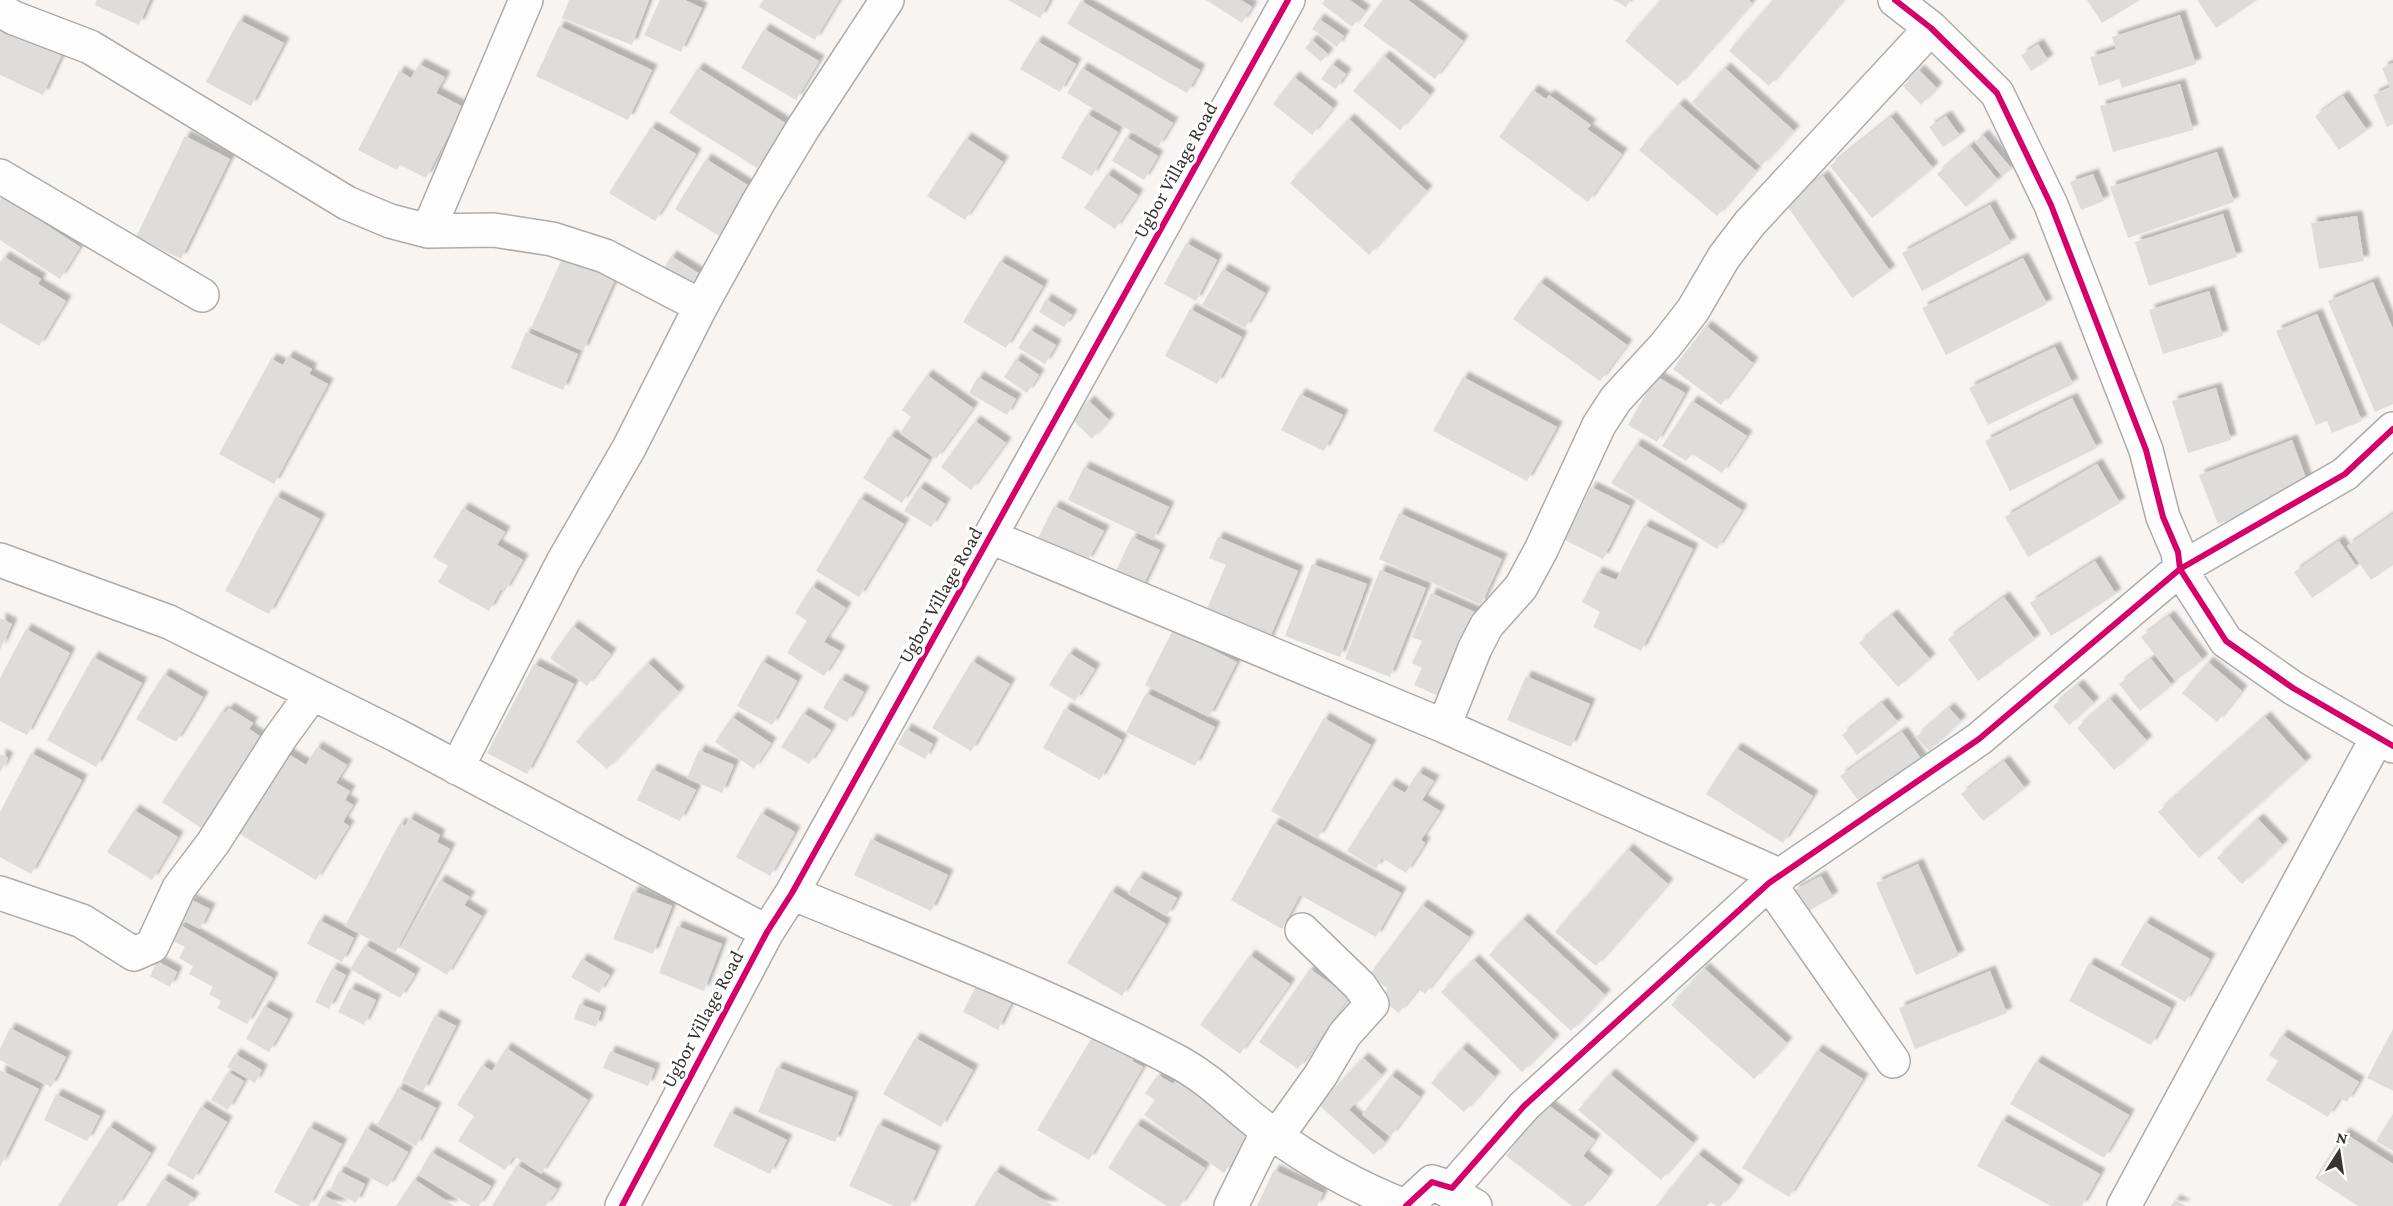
<svg xmlns="http://www.w3.org/2000/svg" width="2393" height="1206" viewBox="0 0 2393 1206" font-family="'Crimson Pro',serif">
	<defs>
		<filter id="shadow"><feDropShadow dx="5.5" dy="-5.5" stdDeviation="1.5" flood-color="#0004"/></filter>
	</defs>
	<rect width="100%" height="100%" fill="#f7f4f1"/>
	<!-- building -->
	<path fill="#dfdddb" filter="url(#shadow)" d="M97,0h53l-11,25 -44,-20z
		M569,0h80l-17,45 -70,-27z
		M660,0h25l17,8 -21,44 -37,-17z
		M763,0h76l-24,40 -56,-33z
		M1008,0h42l-10,18z
		M1206,0h35l11,7 -10,16z
		M1325,0h25l15,11 -13,16 -30,-23z
		M1383,0h25l55,41 -28,38 -72,-53z
		M1614,0h16l-4,7z
		M1661,0h88l3,3 -74,83 -53,-45z
		M1773,0h70l-74,86 -40,-35z
		M2087,0h53l-38,23z
		M2197,0h60l-41,28z
		M1081,1l119,69 -13,23 -120,-69z
		M2180,15l16,49 -74,24 -3,-9 -20,7 -9,-29 26,-8 -4,-12z
		M1319,19l25,17 -7,11 -25,-18z
		M239,20l45,23 -33,63 -45,-24z
		M0,21l64,29 -21,45 -43,-20z
		M559,26l93,44 -24,50 -92,-44z
		M764,29l55,32 -23,39 -55,-32z
		M1312,40l16,14 -7,8 -16,-14z
		M1037,41l39,23 -16,28 -40,-23z
		M2038,44l10,16 -17,11 -10,-16z
		M1384,56l46,39 -30,35 -47,-39z
		M2393,63v61l-6,3 -14,-32 17,-8 -8,-19z
		M419,64l26,13 -9,16 27,14 -37,71 -26,-13 -3,5 -39,-20 41,-79 12,7z
		M1332,64l14,10 -10,15 -15,-10z
		M698,68l87,55 -28,45 -88,-55z
		M1082,68l91,55 -15,24 -91,-54z
		M1725,68l69,63 -33,35 -69,-64z
		M1919,70l18,18 -16,17 -18,-19z
		M1294,77l39,31 -21,27 -39,-31z
		M2180,84l13,46 -80,22 -13,-46z
		M1533,90l13,9 3,-4 42,30 -4,4 35,25 -34,48 -89,-65z
		M2343,96l24,34 -28,20 -24,-34z
		M1679,104l77,67 -39,45 -78,-66z
		M1087,114l31,18 -26,44 -31,-18z
		M1946,116l14,20 -17,11 -14,-20z
		M1891,117l42,51 -61,50 -42,-52z
		M1349,119l78,72 -58,64 -79,-72z
		M651,127l45,27 -41,67 -46,-28z
		M1983,135l29,34 -10,7 -27,-34z
		M185,136l45,23 -49,100 -45,-22z
		M1126,137l32,19 -14,24 -32,-19z
		M966,138l37,24 -38,58 -38,-24z
		M1970,146l28,34 -32,27 -29,-33z
		M2217,152l17,50 -106,36 -18,-51z
		M706,159l43,27 -30,50 -44,-27z
		M1107,174l31,21 -23,34 -31,-21z
		M2093,174l11,27 -23,9 -11,-28z
		M1823,176l67,95 -38,27 -67,-95z
		M2,196l78,51 -20,32 -60,-39v-40z
		M1990,205l21,38 -89,48 -20,-38z
		M2223,214l14,43 -88,29 -14,-44z
		M2357,216l7,45 -45,8 -8,-46z
		M1186,243l31,17 -21,41 -32,-17z
		M564,254l52,23 -33,74 -52,-23z
		M671,256l29,18 -10,17 -29,-17z
		M4,257l37,22 -3,5 28,17 -27,45 -39,-23v-61z
		M2023,258l24,46 -101,51 -24,-47z
		M1000,261l43,25 -37,62 -43,-26z
		M1223,269l42,24 -20,35 -43,-23z
		M1540,282l87,63 -27,36 -87,-62z
		M2373,282l20,47v75l-18,8 -47,-111z
		M2209,291l14,45 -60,18 -14,-44z
		M1046,299l26,16 -8,12 -25,-15z
		M1190,309l52,28 -25,47 -52,-28z
		M2317,314l45,107 -30,12 -5,-12 -11,4 -40,-94z
		M1706,326l47,37 -32,42 -48,-36z
		M1030,330l26,15 -11,19 -27,-16z
		M526,332l52,22 -15,36 -52,-22z
		M2055,347l18,37 -85,41 -19,-37z
		M288,356l24,13 -3,5 19,10 -54,100 -55,-30 52,-95 12,6z
		M1016,359l23,16 -12,18 -23,-16z
		M927,375l46,33 -37,51 -36,-26 11,-16 -9,-7z
		M1656,376l29,17 -28,49 -29,-17z
		M978,377l38,22 -9,16 -38,-22z
		M1463,377l94,50 -30,54 -94,-50z
		M2216,388l15,52 -43,13 -16,-52z
		M1300,394l43,21 -19,36 -43,-21z
		M2072,398l25,50 -87,43 -25,-50z
		M1089,401l20,19 -17,19 -20,-20z
		M1692,401l55,35 -25,37 -30,-19 -6,7 -24,-15z
		M975,421l31,22 -35,47 -30,-23z
		M890,435l39,25 -27,43 -39,-25z
		M2292,440l18,49 -92,35 -19,-49z
		M1636,444l106,66 -25,39 -106,-66z
		M2097,464l23,39 -92,54 -23,-40z
		M1084,467l85,40 -16,33 -85,-40z
		M919,487l26,17 -14,23 -27,-16z
		M1591,487l39,19 -27,53 -38,-19z
		M276,496l44,23 -51,95 -44,-23z
		M860,498l44,26 -45,73 -43,-26z
		M1054,506l50,25 -17,31 -49,-24z
		M463,508l42,24 -8,13 26,15 -18,31 -4,-2 -12,22 -51,-29 10,-16 -15,-9z
		M1399,513l103,46 -21,46 -102,-46z
		M2393,514v51l-22,15 -24,-34z
		M1644,525l49,24 -52,102 -48,-24 7,-15 -18,-10 15,-30 19,8z
		M1132,537l28,13 -20,42 -28,-13z
		M1218,537l80,34 -32,76 -64,-27 24,-55 -17,-7z
		M2339,541l18,26 -45,31 -18,-26z
		M2095,561l21,33 -65,42 -21,-33z
		M1312,564l55,20 -27,73 -55,-21z
		M1380,570l46,18 -36,89 -45,-18z
		M812,586l34,22 -22,34 16,9 -16,25 -37,-23 20,-32 -12,-8z
		M1431,593l53,23 -37,84 -33,-15 8,-17 -10,-5 10,-22 -10,-4z
		M2004,597l31,42 -57,42 -30,-42z
		M1892,615l38,44 -32,28 -39,-44z
		M2169,616l34,44 -28,21 -34,-44z
		M0,618l12,6 -12,26z
		M573,626l38,28 -24,32 -37,-28z
		M26,629l44,24 -43,82 -27,-14v-43z
		M1173,630l64,32 -28,55 -64,-32z
		M1069,653l26,16 -20,32 -26,-16z
		M93,657l49,26 -46,84 -49,-27z
		M2151,659l21,26 -32,26 -21,-27z
		M762,661l35,20 -25,44 -35,-19z
		M972,661l38,23 -39,67 -39,-23z
		M2208,662l34,29 -25,31 -35,-29z
		M648,663l31,29 -72,77 -31,-27z
		M534,664l40,20 -47,90 -40,-21z
		M164,674l39,23 -27,45 -40,-23z
		M1526,676l64,28 -19,43 -64,-27z
		M840,679l24,13 -17,30 -24,-14z
		M2078,685l16,18 -25,22 -16,-19z
		M1146,693l69,34 -20,39 -69,-34z
		M2110,699l37,42 -33,29 -37,-42z
		M1882,703l16,19 -41,33 -15,-20z
		M229,708l24,15 -4,6 15,10 -60,91 -42,-28 60,-91 3,2z
		M1065,708l57,32 -22,40 -57,-32z
		M1949,708l12,13 -32,30 -13,-14z
		M803,713l28,17 -22,34 -28,-17z
		M732,717l39,26 -17,26 -39,-27z
		M2265,717l41,45 -107,96 -41,-46z
		M1324,718l47,27 -53,93 -47,-27z
		M906,729l27,15 -8,15 -27,-15z
		M1902,732l20,28 -61,44 -21,-28z
		M317,747l30,18 -11,18 14,8 -5,9 8,5 -10,17 6,4 -33,54 -83,-50 49,-80 24,15z
		M1736,748l77,48 -30,47 -77,-49z
		M699,750l35,15 -12,28 -35,-15z
		M31,753l51,27 -51,94 -31,-17v-45z
		M0,754l8,4 -8,15z
		M2004,761l21,27 -42,33 -22,-27z
		M652,769l44,21 -16,31 -43,-21z
		M1418,772l16,9 -12,19 18,11 -19,29 4,3 -19,30 -24,-15 -6,11 -29,-18 43,-67 15,9z
		M134,810l44,27 -26,43 -45,-28z
		M761,813l34,19 -25,44 -34,-19z
		M409,818l31,17 -3,7 13,7 -55,104 -50,-27 55,-103 5,3z
		M2258,819l25,26 -41,39 -25,-26z
		M1274,823l127,70 -25,44 -76,-42 -18,34 -51,-29z
		M871,839l77,36 -17,36 -77,-36z
		M1628,849l40,35 -72,82 -41,-34z
		M1918,864l41,92 -43,19 -40,-92z
		M1821,876l12,21 -28,16 -12,-22z
		M1138,877l39,21 -10,18 -39,-22z
		M440,880l30,17 -6,8 18,11 -35,59 -47,-28z
		M633,891l39,15 -19,48 -40,-15z
		M1111,891l55,33 -44,72 -55,-33z
		M190,899l20,10 -10,20 -20,-10z
		M1422,905l47,32 -44,57 -7,-5 -19,24 -19,-14 8,-10 -19,-14z
		M1523,919l82,76 -34,36 -82,-76z
		M319,920l35,18 -12,24 -35,-18z
		M2145,922l65,37 -25,43 -65,-37z
		M180,925l93,53 -26,46 -30,-16 4,-7 -12,-7 4,-7 -24,-13 4,-8 -14,-8 6,-11 -14,-7z
		M677,926l45,18 -18,47 -45,-18z
		M365,945l50,29 -15,24 -50,-29z
		M1250,955l40,29 -50,70 -40,-29z
		M582,959l28,16 -11,18 -28,-16z
		M1474,960l80,80 -32,32 -81,-80z
		M157,961l20,11 -7,15 -20,-11z
		M2089,963l82,45 -20,37 -82,-44z
		M332,968l14,7 -17,34 -14,-7z
		M1704,968l83,75 -33,36 -83,-74z
		M1310,969l39,28 -51,72 -39,-27z
		M1990,971l17,42 -92,36 -16,-41z
		M980,978l35,17 -17,35 -35,-18z
		M350,988l26,12 -12,25 -26,-13z
		M579,1004l22,8 -5,15 -22,-8z
		M264,1006l24,13 -19,33 -23,-13z
		M435,1015l21,11 -33,65 -21,-10z
		M10,1028l56,29 -15,30 -51,-27v-11z
		M2393,1029v62l-26,-13z
		M2282,1035l77,47 -12,20 -7,-4 -12,19 -62,-37 12,-19 -9,-6z
		M1103,1036l32,19 -3,6 11,6 -54,93 -52,-30 54,-91 8,4z
		M915,1038l58,32 -32,57 -58,-33z
		M506,1048l82,52 -47,74 -27,-18 -9,14 -47,-29 16,-25 -17,-11 25,-40 10,6z
		M1462,1048l33,29 -31,35 -33,-29z
		M1817,1050l46,29 -74,118 -47,-29z
		M610,1051l45,18 -7,17 -45,-18z
		M235,1054l27,16 -7,13 -28,-16z
		M1363,1058l19,17 -33,35 36,32 -11,13 -55,-50z
		M2036,1061l93,54 -25,43 -94,-54z
		M777,1067l76,30 -18,45 -77,-30z
		M0,1070l39,19 -39,78z
		M228,1072l16,9 -16,29 -17,-10z
		M1610,1074l83,69 -32,37 -83,-70z
		M1158,1075l15,9 4,-5 76,54 -29,40 -80,-58 11,-15 -10,-7z
		M1391,1075l29,22 -29,39 -29,-21z
		M398,1088l38,20 -20,38 -39,-21z
		M56,1094l44,22 -13,25 -43,-21z
		M1547,1104l48,36 -12,16 25,20 -24,30h-12l-66,-50z
		M201,1106l26,16 -34,58 -26,-15z
		M730,1112l57,28 -17,34 -57,-28z
		M2393,1114v37l-17,-10z
		M2002,1120l98,54 -18,32h-31l-74,-40z
		M878,1124l58,27 -26,55h-16l-45,-20z
		M1136,1124l69,44 -25,38h-13l-59,-38z
		M109,1126l42,27 -34,53h-59z
		M309,1127l33,17 -33,62h-9l-26,-14z
		M366,1128l42,24 -20,35 -42,-22z
		M2344,1133l49,31v42h-35l-43,-28z
		M431,1152l60,34 -12,20h-8l-53,-31z
		M1698,1154l40,31 -17,21h-5l-5,-4 -4,4h-51z
		M517,1165l40,24 -11,17h-54z
		M1274,1170l49,23 -6,13h-60z
		M339,1171l26,13 -9,19 -26,-13z
		M995,1171l59,35h-80z
		M163,1179l31,19 -6,8h-42z
		M414,1179l40,27h-58z
		M323,1195l20,11h-26z
		M2175,1200l11,6h-15z"/>
	<g fill="none" stroke-linecap="round" stroke-linejoin="round">
		<!-- minor casing -->
		<g stroke="#aeacab" stroke-width="36">
			<path id="minor" d="M1895,0l36,28 66,65 54,112 95,245 17,67 15,35 2,17 46,72 67,47 100,58
				M0,10l14,8 76,29 257,156 43,18 38,10 66,-1 58,9 53,17 96,50
				M0,176l202,119
				M428,231l98,-231
				M991,537l453,189 337,150
				M0,560l169,62 227,113 371,197
				M1444,726l31,-78 12,-23 34,-38 20,-37 58,-125 17,-26 49,-53 28,-36 31,-53 26,-34 181,-195
				M457,768l106,-206 66,-114 72,-142 58,-105 44,-73 84,-128
				M1769,883l124,178
				M0,893l82,28 52,33 18,-8 27,-58 34,-45 67,-105 32,-44
				M792,893c130,54 263,104 388,170 36,20 58,47 90,69 42,30 88,56 135,74
				M1277,1136l43,-60 25,-42 27,-30 -12,-18 -58,-56
				M1432,1182l43,24
				M622,1206l145,-274 25,-39 496,-893
				M1231,1206l37,-75
				M1406,1206l26,-24 20,6 72,-82 245,-223 210,-144 201,-170 165,-95 48,-45
				M2124,1206l253,-468"/>
		</g>
		<!-- minor -->
		<use href="#minor" stroke="#fefdfd" stroke-width="33"/>
		<!-- cycleway casing -->
		<g stroke="#fff" stroke-width="10">
			<path id="cycleway" d="M1895,0l36,28 66,65 54,112 95,245 17,67 15,35 2,17 46,72 67,47 100,58
				M622,1206l145,-274 25,-39 496,-893
				M1406,1206l26,-24 20,6 72,-82 245,-223 210,-144 201,-170 165,-95 48,-45"/>
		</g>
		<!-- cycleway -->
		<use href="#cycleway" stroke="#d6006c" stroke-width="6"/>
	</g>
	<g text-anchor="middle" stroke-width="6" stroke-linejoin="round" paint-order="stroke">
		<!-- street labels -->
		<g font-size="20" fill="#373533" stroke="#fff">
			<text transform="translate(1175 170) rotate(-61)" y="7">Ugbor Village Road</text>
			<text transform="translate(940 595) rotate(-61)" y="7">Ugbor Village Road</text>
			<text transform="translate(702 1019) rotate(-62)" y="7">Ugbor Village Road</text>
		</g>
	</g>
	<!-- north arrow -->
	<g transform="translate(2339 1152) rotate(12)" stroke="#ffffff" stroke-width="4.5" paint-order="stroke">
	<path d="M0-4.5L10 22L0 15L-10 22Z" fill="#373533"/>
	<text y="-9" font-size="16" font-weight="bold" text-anchor="middle" fill="#373533">N</text>
	</g>
</svg>
